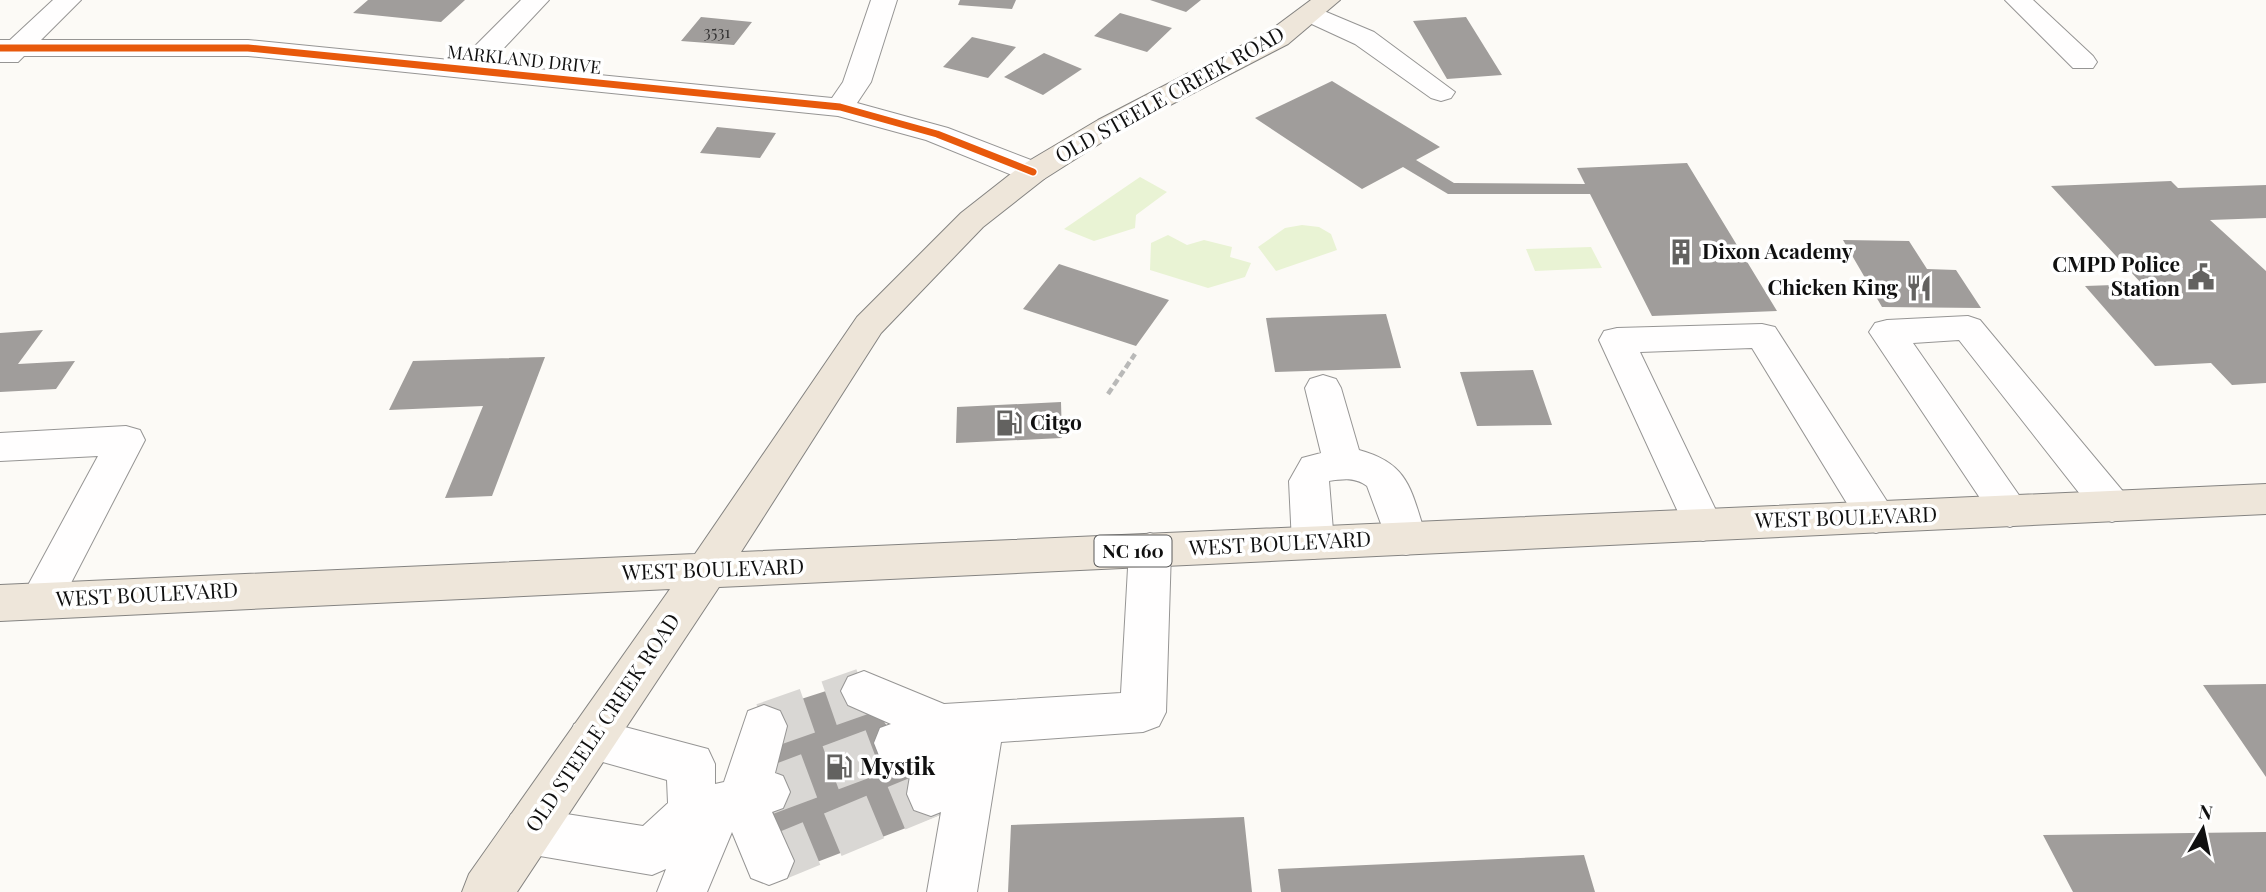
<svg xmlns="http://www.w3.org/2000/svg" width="2266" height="892" viewBox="0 0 2266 892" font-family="'Playfair Display',serif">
	<rect width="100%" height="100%" fill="#fcfaf6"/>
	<!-- green -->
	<path fill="#e9f3d4" d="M1140,177l27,15 -31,23 -1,13 -41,13 -30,-12z
		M1302,225l17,2 12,7 6,16 -61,21 -18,-24 27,-19z
		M1168,235l19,10 17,-5 28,7 -2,10 21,6 -6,14 -37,11 -58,-18 1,-27z
		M1591,247l11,21 -67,3 -9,-22z"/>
	<!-- building -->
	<path fill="#a09d9b" d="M368,0h97l-24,22 -88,-9z
		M960,0h56l-4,9 -54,-4z
		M1150,0h51l-15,12z
		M1120,13l52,15 -25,24 -53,-16z
		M701,17l51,5 -18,23 -53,-4z
		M1466,17l36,58 -55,4 -34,-58z
		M972,37l44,10 -28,31 -45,-11z
		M1044,53l38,16 -39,26 -39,-18z
		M1332,81l108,66 -24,13 38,23 131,1 -8,-16 110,-5 90,148 -125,5 -62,-122h-142l-45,-27 -41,22 -107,-71z
		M717,127l59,6 -16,25 -60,-5z
		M2171,181l7,7 88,-3v33l-56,2 56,51v112l-34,2 -21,-22 -56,3 -70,-80 57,-2 -91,-98z
		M1843,240l66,1 18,28 29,1 25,38 -99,-1z
		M1059,264l110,36 -33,46 -113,-37z
		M1386,314l15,54 -126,4 -9,-54z
		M43,330l-25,34 57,-3 -19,28 -56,3v-59z
		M545,357l-53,139 -47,2 38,-92 -94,4 24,-49z
		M1533,370l19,55 -75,1 -17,-54z
		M1061,402l1,36 -106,5 1,-36z
		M857,681l88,132 -175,67 -6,-169z
		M2266,684v93l-63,-92z
		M1244,817l8,75h-244l3,-67z
		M2266,832v60h-193l-30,-57z
		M1584,855l11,37h-314l-3,-23z"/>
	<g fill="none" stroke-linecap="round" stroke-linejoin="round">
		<!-- minor-tunnel -->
		<path stroke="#d9d7d4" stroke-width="46" stroke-dasharray="46 23" stroke-linecap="butt" d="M764,726l100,-35
			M766,792l131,-49
			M769,861l162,-67"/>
		<!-- minor casing -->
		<g stroke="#969594" stroke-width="2">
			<path id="minor" d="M53,0h28l-40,40h207l212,21 61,-61h28l-60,64 343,34 11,-16 28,-82h26l-26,82 -14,21 91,25 96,37 4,7 -4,7 -11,2 -11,-2 -96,-39 -88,-24 -590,-60h-224l-6,6h-18v-22h10z
				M2005,0h28l60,56 4,6 -4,6h-20z
				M1312,6l62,26 81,60 -4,6 -10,3 -10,-3 -76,-54 -52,-24 -4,-6 4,-6z
				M1968,316l12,4 146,175 6,11 -6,11 -14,5 -14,-5 -139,-177 -46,3 117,168 -6,11 -14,5 -14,-5 -127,-190 6,-9 12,-3z
				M1762,324l13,3 115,179 6,11 -6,11 -14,5 -14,-5 -110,-180 -112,4 83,173 -6,11 -14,5 -14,-5 -90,-196 5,-9 13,-3z
				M1323,375l13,4 5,9 18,62c52,14 52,42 68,89l-6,12 -15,4 -15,-4 -24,-65c-12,-9 -24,-7 -38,-5l5,62 -6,12 -15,4 -15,-4 -6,-12 -3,-62 13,-23 19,-5 -16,-65 5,-9z
				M126,426l14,4 5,10 -89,172 -15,6 -15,-6 -6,-12 78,-144 -98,5v-28z
				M1150,533l15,5 6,12 -5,162 -7,14 -16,6 -142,10 -24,150h-50l14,-80 -10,4 -17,-6 -7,-16 6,-36 -16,6 -17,-6 -6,-15 6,-15 11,-4 -43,-19 -7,-14 7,-14 16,-6 80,33 177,-11 8,-143 6,-12z
				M764,705l16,6 7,15 -12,47 8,3 7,16 -7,16 -11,4 22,49 -7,17 -18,7 -18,-7 -19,-46 -25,60h-50l9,-23 -14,6 -124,-21 -17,-6 -8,-17 8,-17 17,-6 115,18 25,-23 -1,-23 -93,-26 -6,-15 6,-15 17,-6 117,31 7,15v20l9,-2 24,-71z"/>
		</g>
		<!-- major casing -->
		<g stroke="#848381" stroke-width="2">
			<path id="major" d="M1311,0h29l-52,44 -170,88 -74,47 -61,48 -102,106 -140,219 1525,-68v30l-1547,73 -202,305h-55l7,-18 201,-285 -670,32v-36l695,-31 162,-237 104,-104 61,-48 76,-45 170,-88z"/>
		</g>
		<!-- path -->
		<path stroke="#b9b9b8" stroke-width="4.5" stroke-dasharray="7 3.5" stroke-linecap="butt" d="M1108,394l27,-40"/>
		<!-- minor -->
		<use href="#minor" fill="#fffefe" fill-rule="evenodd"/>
		<!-- major -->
		<use href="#major" fill="#eee6da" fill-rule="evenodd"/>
		<!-- cycleway casing -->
		<g stroke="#fff" stroke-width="10">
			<path id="cycleway" d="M0,48h248l592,59 97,27 96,38"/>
		</g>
		<!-- cycleway -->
		<use href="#cycleway" stroke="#e8590c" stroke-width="7"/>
	</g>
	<!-- icons -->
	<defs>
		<g id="building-bare" transform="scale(2.1)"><path d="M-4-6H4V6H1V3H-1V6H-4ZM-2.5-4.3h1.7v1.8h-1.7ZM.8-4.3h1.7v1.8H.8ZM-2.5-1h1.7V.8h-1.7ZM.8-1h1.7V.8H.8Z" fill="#636260" stroke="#fff" stroke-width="2.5" paint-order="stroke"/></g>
		<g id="civic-bare" transform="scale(2.1)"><path d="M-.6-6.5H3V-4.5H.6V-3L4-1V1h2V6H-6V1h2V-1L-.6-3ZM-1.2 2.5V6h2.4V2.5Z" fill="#636260" stroke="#fff" stroke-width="2.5" paint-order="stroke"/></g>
		<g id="restaurant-bare" transform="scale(2.1)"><path d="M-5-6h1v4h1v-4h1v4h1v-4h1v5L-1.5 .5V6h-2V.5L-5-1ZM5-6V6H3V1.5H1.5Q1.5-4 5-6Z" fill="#636260" stroke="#fff" stroke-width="2.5" paint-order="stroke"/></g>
		<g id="fuel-bare" transform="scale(2.1)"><path d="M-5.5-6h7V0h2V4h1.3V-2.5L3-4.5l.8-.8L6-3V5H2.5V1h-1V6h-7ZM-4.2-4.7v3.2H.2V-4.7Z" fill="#636260" stroke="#fff" stroke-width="2.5" paint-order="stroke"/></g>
	</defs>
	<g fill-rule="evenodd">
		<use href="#building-bare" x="1681" y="252"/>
		<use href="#civic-bare" x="2201" y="277"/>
		<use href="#restaurant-bare" x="1919" y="288"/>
		<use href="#fuel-bare" x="1009" y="423"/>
		<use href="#fuel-bare" x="839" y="767"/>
	</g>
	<g text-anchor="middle" stroke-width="7" stroke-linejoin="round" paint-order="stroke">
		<!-- far-number labels -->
		<g font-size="16" fill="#343333">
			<text x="717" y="38">3531</text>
		</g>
		<!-- far-street labels -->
		<g font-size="18" fill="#101010" stroke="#fff">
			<text transform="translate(524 60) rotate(6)" y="6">MARKLAND DRIVE</text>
		</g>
		<!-- shield labels -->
		<rect fill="#fff" stroke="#585858" stroke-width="2" x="1094.5" y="535.5" width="77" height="31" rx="5"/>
		<g font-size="19" font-weight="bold" fill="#101010">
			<text x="1133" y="558">NC 160</text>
		</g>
		<!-- street labels -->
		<g font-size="21" fill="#101010" stroke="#fff">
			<text transform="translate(1170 95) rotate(-29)" y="7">OLD STEELE CREEK ROAD</text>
			<text transform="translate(1846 518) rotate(-2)" y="7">WEST BOULEVARD</text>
			<text transform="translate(1280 544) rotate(-3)" y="7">WEST BOULEVARD</text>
			<text transform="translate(713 570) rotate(-2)" y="7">WEST BOULEVARD</text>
			<text transform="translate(147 595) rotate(-3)" y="7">WEST BOULEVARD</text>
			<text transform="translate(603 723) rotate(-56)" y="7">OLD STEELE CREEK ROAD</text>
		</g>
		<!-- poi labels -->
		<g font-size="21" font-weight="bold" fill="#101010" stroke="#fff" text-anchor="start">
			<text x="1702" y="259">Dixon Academy</text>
			<text x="2180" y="272" text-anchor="end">CMPD Police<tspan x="2180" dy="24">Station</tspan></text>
			<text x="1898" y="295" text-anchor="end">Chicken King</text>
			<text x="1030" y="430">Citgo</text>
		</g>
		<!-- near-poi labels -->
		<g font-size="24" font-weight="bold" fill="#101010" stroke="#fff" text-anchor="start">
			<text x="860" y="775">Mystik</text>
		</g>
	</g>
	<!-- north arrow -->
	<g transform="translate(2203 829) rotate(9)" stroke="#ffffff" stroke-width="5" paint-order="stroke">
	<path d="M0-5L12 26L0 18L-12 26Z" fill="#101010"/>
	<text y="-10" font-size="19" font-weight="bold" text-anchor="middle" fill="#101010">N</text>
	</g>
</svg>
